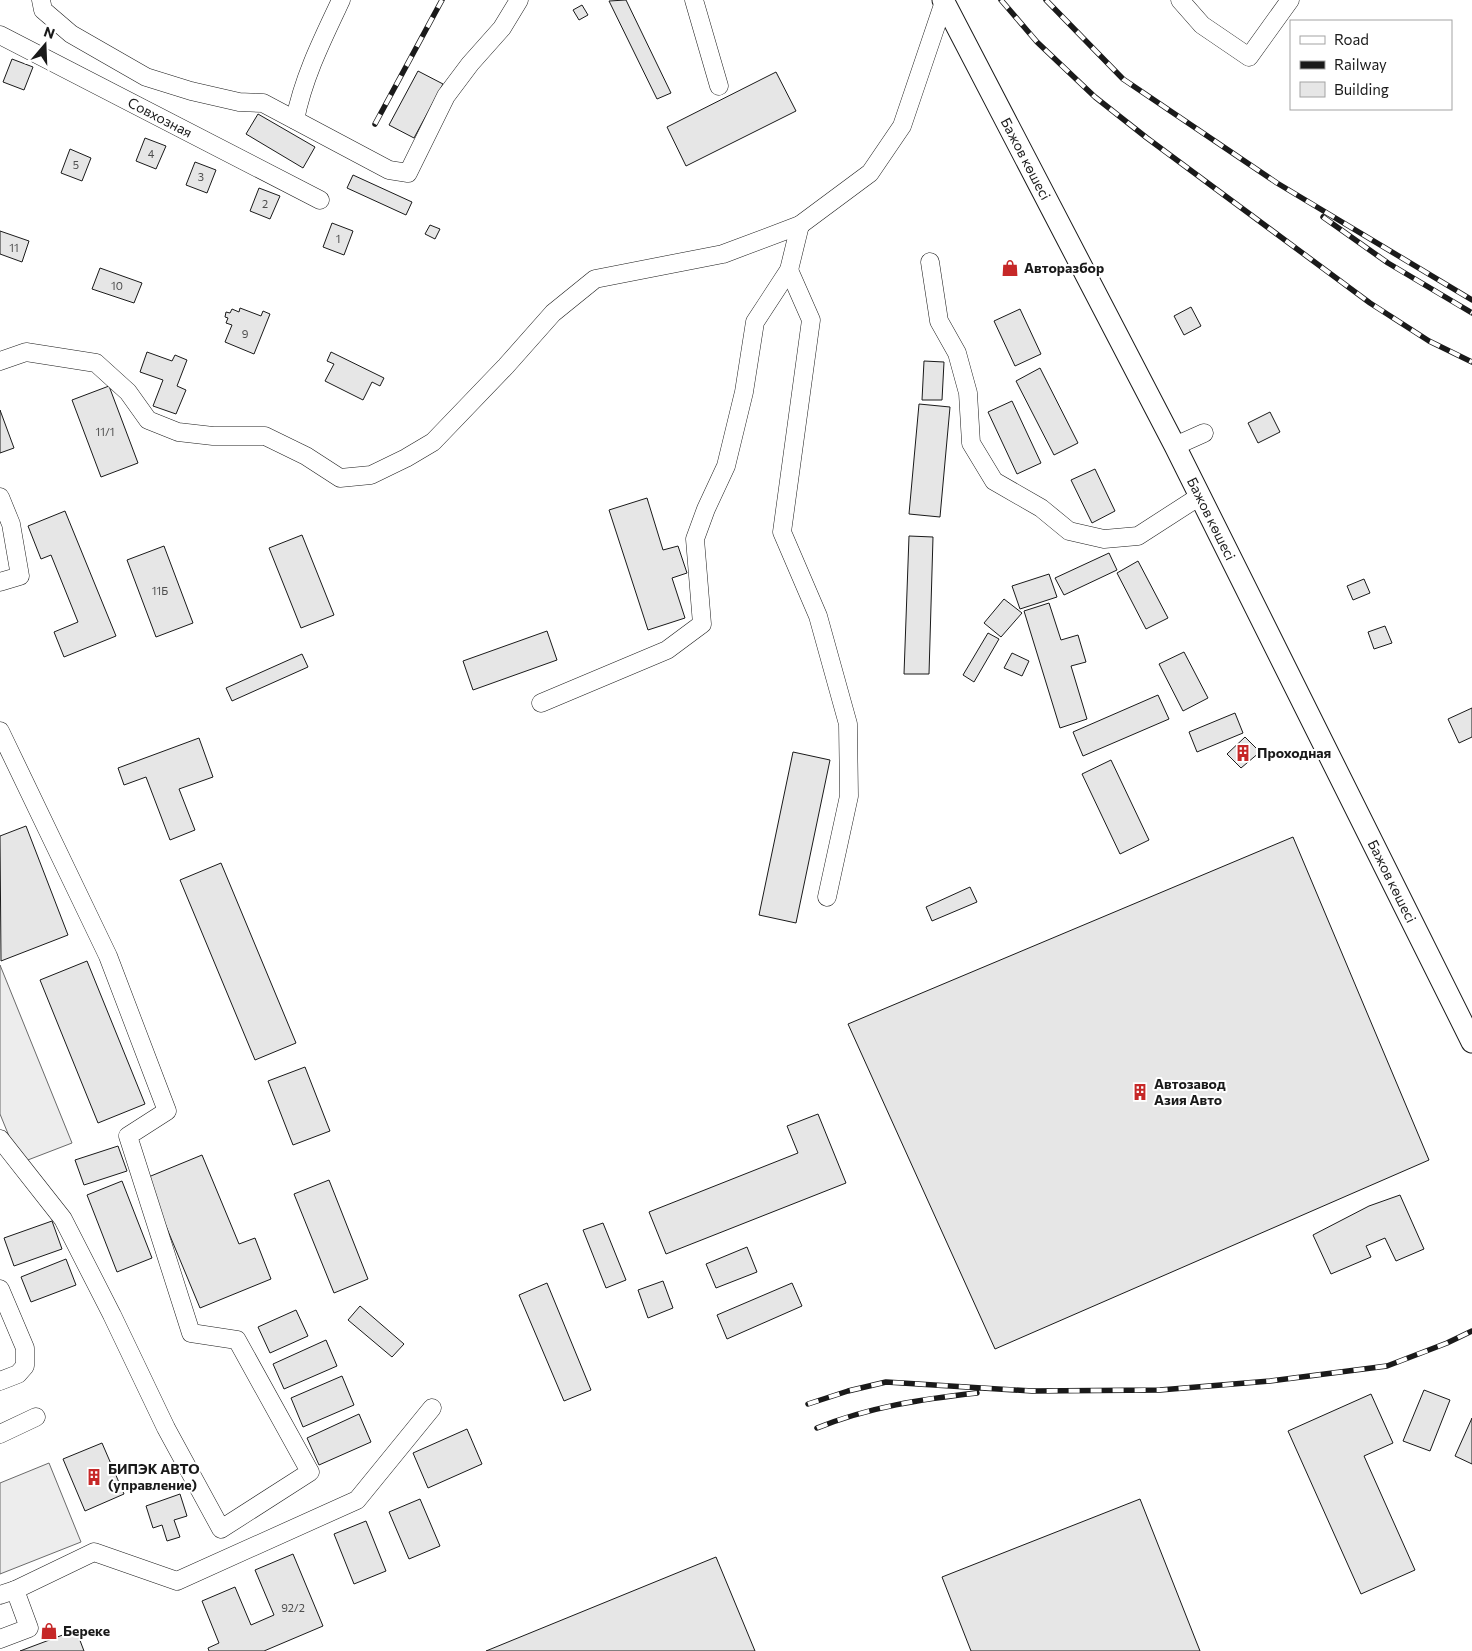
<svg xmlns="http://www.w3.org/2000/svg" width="1472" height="1651" viewBox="0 0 1472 1651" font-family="Commissioner,sans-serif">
	<rect width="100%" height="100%" fill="#fff"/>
	<!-- built -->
	<path fill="#ededed" stroke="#6a6a6a" d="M0,965l72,178 -52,20 -20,-49z
		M49,1463l32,79 -81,32v-91z"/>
	<!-- building -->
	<path fill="#e6e6e6" stroke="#1a1a1a" d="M626,0l45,93 -14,6 -48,-98z
		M582,5l6,10 -9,5 -6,-10z
		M12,59l21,8 -9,23 -21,-8z
		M418,71l25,13 -29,54 -25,-13z
		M776,72l20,39 -110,55 -19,-39z
		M258,114l57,33 -12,21 -57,-34z
		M145,138l21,8 -10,23 -20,-8z
		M70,149l21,9 -9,23 -21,-8z
		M195,162l21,8 -9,23 -21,-8z
		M353,175l59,27 -6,13 -59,-27z
		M259,188l21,8 -10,23 -20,-8z
		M332,223l21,8 -9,24 -21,-8z
		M430,225l10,4 -5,10 -10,-5z
		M0,231l29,10 -7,21 -22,-8z
		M100,268l42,15 -8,20 -42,-14z
		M1191,307l10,19 -17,9 -10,-19z
		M240,308l21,8 2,-5 7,3 -16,40 -29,-12 7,-17 -6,-2 2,-5 -3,-1 1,-5 4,1 2,-4 7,3z
		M1020,309l21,45 -26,12 -21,-45z
		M147,352l25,9 3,-6 12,5 -10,26 9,4 -10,24 -23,-8 10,-26 -23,-8z
		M331,352l53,26 -4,8 -8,-4 -9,18 -38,-19 9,-17 -7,-3z
		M924,361l20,1 -2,38h-20z
		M1040,368l38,75 -24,12 -38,-74z
		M109,386l29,77 -37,14 -29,-77z
		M1012,401l29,62 -24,11 -29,-62z
		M919,404l31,3 -10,110 -31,-3z
		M0,410l14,38 -14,5z
		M1270,412l10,20 -22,11 -10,-20z
		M1095,469l20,42 -23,12 -21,-43z
		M647,498l16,52 15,-4 9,27 -15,5 13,40 -37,12 -39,-120z
		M65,511l51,125 -52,21 -10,-25 24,-10 -27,-67 -10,4 -13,-33z
		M302,535l32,80 -33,13 -32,-80z
		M909,536l24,1 -4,137h-25z
		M164,546l29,77 -37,14 -29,-77z
		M1109,553l8,17 -53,25 -9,-17z
		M1138,561l30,57 -22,11 -29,-56z
		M1049,574l8,23 -37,12 -8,-23z
		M1364,579l6,14 -17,7 -6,-14z
		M1004,599l18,14 -21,24 -17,-14z
		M1049,603l12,37 17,-5 8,27 -15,4 16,53 -27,9 -36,-117z
		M1385,626l7,17 -18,6 -6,-17z
		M547,631l10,29 -84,30 -10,-29z
		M988,633l11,6 -25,43 -11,-7z
		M1184,652l24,46 -25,13 -24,-47z
		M1012,653l17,8 -7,15 -18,-8z
		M302,654l6,13 -76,34 -6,-13z
		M1158,695l11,24 -86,37 -10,-24z
		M1472,708v29l-13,6 -11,-24z
		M1235,713l8,20 -46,19 -8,-20z
		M1245,737l15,15 -19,16 -14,-14z
		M199,738l14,39 -34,12 16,41 -25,10 -24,-63 -22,8 -6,-17z
		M793,752l37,8 -34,163 -37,-8z
		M1111,760l38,80 -29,14 -38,-80z
		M26,826l42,109 -67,26 -1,-125z
		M1293,837l136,323 -434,189 -147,-325z
		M221,863l75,180 -41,17 -75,-180z
		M970,887l7,15 -45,19 -6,-14z
		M87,961l58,143 -47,19 -58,-143z
		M305,1067l25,64 -37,14 -25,-64z
		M818,1114l28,69 -180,71 -17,-42 149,-59 -11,-27z
		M118,1146l9,25 -43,14 -9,-25z
		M202,1155l37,89 16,-6 16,41 -71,29 -54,-130z
		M329,1180l39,99 -34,14 -40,-99z
		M122,1181l30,77 -35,14 -30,-77z
		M1400,1195l24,54 -28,12 -11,-23 -19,8 5,11 -40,17 -18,-39 56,-29z
		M52,1221l10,28 -48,17 -10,-28z
		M603,1223l23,57 -20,8 -23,-58z
		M747,1247l10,25 -41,16 -10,-24z
		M66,1259l10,26 -45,17 -10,-25z
		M663,1281l10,27 -25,10 -10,-28z
		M547,1283l44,107 -27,11 -45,-106z
		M792,1283l10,23 -75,33 -10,-24z
		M360,1306l44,38 -12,13 -44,-37z
		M296,1310l12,26 -38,17 -12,-26z
		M326,1340l11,26 -53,23 -11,-25z
		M342,1376l12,29 -51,22 -12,-29z
		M1424,1390l26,10 -20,51 -27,-10z
		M1371,1394l22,49 -29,13 51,114 -54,24 -73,-163z
		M359,1414l12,28 -52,23 -12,-27z
		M1472,1418v46l-17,-8z
		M467,1429l15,35 -54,24 -15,-35z
		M102,1443l22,51 -39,17 -22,-52z
		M180,1494l7,22 -13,4 6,17 -13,4 -5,-16 -9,3 -7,-22z
		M420,1499l20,47 -31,13 -20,-47z
		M1140,1499l60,152h-229l-29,-74z
		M366,1521l20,50 -32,13 -20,-50z
		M293,1554l30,72 -59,25h-55l-1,-3 11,-5 -17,-42 33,-14 16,38 23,-10 -19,-45z
		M716,1557l39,94h-269z
		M76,1630l8,21h-64z"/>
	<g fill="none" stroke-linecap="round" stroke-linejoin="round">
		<!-- minor casing -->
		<g stroke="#1a1a1a" stroke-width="19">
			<g id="minor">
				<path d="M41,0l2,10 28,24 75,43 45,14 48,11 24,1 126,67 19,3 38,-77 24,-32 32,-36 17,-28"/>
				<path d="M694,0l25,86"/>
				<path d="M1180,0l22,25 47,32 41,-57"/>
				<path id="s1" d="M0,35l320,165"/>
				<path d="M295,120c8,-42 28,-82 46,-120"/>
				<path d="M930,262l9,59 18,32 11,40 3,50 23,38 47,27 28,23 35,8 34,-3 62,-40"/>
				<path d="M789,270l22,50 -29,212 36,84 30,108 1,72 -22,101"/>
				<path d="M0,361l26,-9 70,11 32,29 20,28 30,12 35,4h52l41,20 34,22 31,-3 35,-17 27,-16 73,-76 47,-53 42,-34 128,-25 77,-29 70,-52 32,-47 42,-124"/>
				<path d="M1175,446l29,-13"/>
				<path d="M0,497l11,27 9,52 -20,6"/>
				<path d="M541,703l126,-53 35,-26 -7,-85 11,-30 20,-43 18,-74 11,-70 34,-52 11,-45"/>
				<path d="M0,731l108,225 59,155 -39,25 63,197 46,7 73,132 -89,57 -55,-101 -54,-113 -49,-96 -63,-80"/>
				<path d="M0,1289l25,59v18l-7,8 -18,7"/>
				<path d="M0,1434l36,-17"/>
				<path d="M0,1595l15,-5 79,-38 83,29 180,-81 75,-92"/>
				<path d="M0,1639l29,-11 -14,-38"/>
			</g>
		</g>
		<!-- major casing -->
		<g stroke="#1a1a1a" stroke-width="23">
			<g id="major">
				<path id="s2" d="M943,0l232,446 297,596"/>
			</g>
		</g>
		<!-- minor -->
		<use href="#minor" stroke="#fff" stroke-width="18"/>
		<!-- major -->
		<use href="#major" stroke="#fff" stroke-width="21"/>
		<!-- rail casing -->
		<g stroke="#1a1a1a" stroke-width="5.5">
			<path id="rail" d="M1001,0l36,42 58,55 52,41 223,165 59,38 43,21
				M1046,0l77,79 154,104 195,117
				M375,124l67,-124
				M1323,217l65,46 84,50
				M808,1404l40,-13 38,-9 146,9 128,-1 110,-9 117,-15 60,-23 25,-12
				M817,1428c52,-21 105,-29 160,-35"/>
		</g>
		<!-- rail -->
		<use href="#rail" stroke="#fff" stroke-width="4" stroke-dasharray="11" stroke-linecap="butt"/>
	</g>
	<!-- icons -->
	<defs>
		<g id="shop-bare" transform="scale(1.35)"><path d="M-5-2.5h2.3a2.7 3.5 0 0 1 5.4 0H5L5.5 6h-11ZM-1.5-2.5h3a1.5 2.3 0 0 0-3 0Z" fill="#c62828" stroke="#fff" stroke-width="2.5" paint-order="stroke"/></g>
		<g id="building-bare" transform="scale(1.35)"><path d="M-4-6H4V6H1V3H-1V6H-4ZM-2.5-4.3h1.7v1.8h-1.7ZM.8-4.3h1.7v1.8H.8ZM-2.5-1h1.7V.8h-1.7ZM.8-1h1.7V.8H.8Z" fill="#c62828" stroke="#fff" stroke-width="2.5" paint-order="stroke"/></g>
	</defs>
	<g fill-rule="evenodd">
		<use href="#shop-bare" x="1010" y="268"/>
		<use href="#building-bare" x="1243" y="753"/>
		<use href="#building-bare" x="1140" y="1092"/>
		<use href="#building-bare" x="94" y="1477"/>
		<use href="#shop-bare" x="49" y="1631"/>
	</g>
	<g text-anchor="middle" stroke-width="4" stroke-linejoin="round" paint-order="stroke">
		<!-- number labels -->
		<g font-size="11" fill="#4d4d4d">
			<text x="151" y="158">4</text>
			<text x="76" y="169">5</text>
			<text x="201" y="181">3</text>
			<text x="265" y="208">2</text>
			<text x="338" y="243">1</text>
			<text x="14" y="252">11</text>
			<text x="117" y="290">10</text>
			<text x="245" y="338">9</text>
			<text x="105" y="436">11/1</text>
			<text x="160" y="595">11Б</text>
			<text x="293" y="1612">92/2</text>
		</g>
		<!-- street labels -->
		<g font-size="14" fill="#1a1a1a" stroke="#fff">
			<text dy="5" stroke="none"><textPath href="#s1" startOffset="180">Совхозная</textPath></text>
			<text dy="5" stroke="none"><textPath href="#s2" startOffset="179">Бажов көшесі</textPath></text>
			<text dy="5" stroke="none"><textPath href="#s2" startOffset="584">Бажов көшесі</textPath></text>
			<text dy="5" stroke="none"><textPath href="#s2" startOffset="989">Бажов көшесі</textPath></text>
		</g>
		<!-- poi labels -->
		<g font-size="14" font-weight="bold" fill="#1a1a1a" stroke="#fff" text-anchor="start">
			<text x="1024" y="273">Авторазбор</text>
			<text x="1257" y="758">Проходная</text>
			<text x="1154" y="1089">Автозавод<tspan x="1154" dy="16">Азия Авто</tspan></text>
			<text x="108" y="1474">БИПЭК АВТО<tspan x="108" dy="16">(управление)</tspan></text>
			<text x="63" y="1636">Береке</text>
		</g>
	</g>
	<!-- legend -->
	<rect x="1290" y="20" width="162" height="90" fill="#ffffff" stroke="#a3a3a3"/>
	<rect x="1300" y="36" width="25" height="8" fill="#ffffff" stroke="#a3a3a3"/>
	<text x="1334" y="45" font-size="15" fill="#1a1a1a">Road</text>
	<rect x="1300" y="61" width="25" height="8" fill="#1a1a1a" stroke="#a3a3a3"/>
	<text x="1334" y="70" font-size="15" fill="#1a1a1a">Railway</text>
	<rect x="1300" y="82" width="25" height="15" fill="#e6e6e6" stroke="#a3a3a3"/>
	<text x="1334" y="95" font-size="15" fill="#1a1a1a">Building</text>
	<!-- north arrow -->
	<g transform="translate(45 45) rotate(19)" stroke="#ffffff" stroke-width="4" paint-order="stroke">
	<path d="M0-4L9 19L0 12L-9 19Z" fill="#1a1a1a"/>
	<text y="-8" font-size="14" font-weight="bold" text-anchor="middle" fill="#1a1a1a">N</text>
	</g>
</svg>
